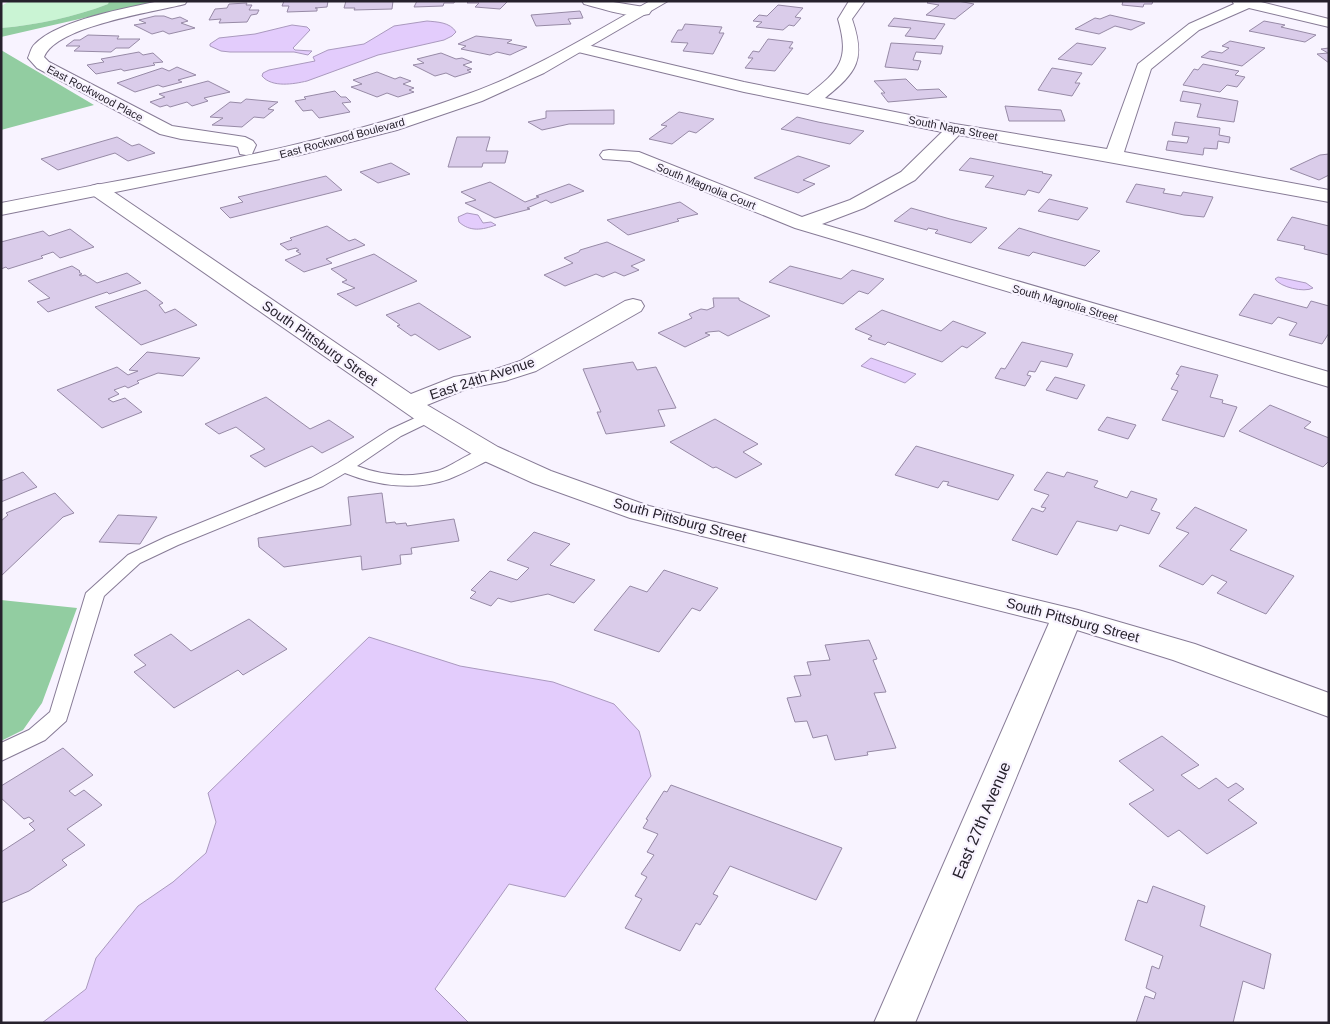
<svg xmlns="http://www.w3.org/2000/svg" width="1330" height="1024" viewBox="0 0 1330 1024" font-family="Helvetica,sans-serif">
	<rect width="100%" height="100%" fill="#f8f3ff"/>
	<!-- green -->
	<path fill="#caf4d4" d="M10,1h99l-1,3c-34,13 -71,21 -107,24v-22z"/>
	<!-- forest -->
	<path fill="#92cda1" d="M109,1h49l-157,36v-9c36,-3 73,-11 107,-24z
		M1,50l93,55 -93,25z
		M1,600l76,8 -35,95 -19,27 -22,11z"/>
	<!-- water -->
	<path fill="#e3ccfc" stroke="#aa99be" d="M427,21c10,1 23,1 29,11l-4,4 -8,4 -66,15 -71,26c-13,3 -35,7 -45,-5l1,-3 6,-3 46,-9 -2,-4 15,-7 36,-6 30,-18z
		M292,25l15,2 3,3 -17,18 2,2 17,1 -4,4 -14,-3h-64l-9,-1 -11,-5v-2l9,-6 36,-4z
		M467,213l11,2 5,8 8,-1 5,3c-14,5 -26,7 -37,-3l-1,-5z
		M1278,277l28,6 7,5c-9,5 -33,-1 -38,-9z
		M871,358l45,16 -11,9 -44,-17z
		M369,637l91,29 93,16 61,22 25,27 12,45 -86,121 -56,-13 -74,105 34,34h-427l44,-34 10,-31 42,-52 35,-24 33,-29 10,-31 -8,-29z"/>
	<!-- building -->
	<path fill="#daccea" stroke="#978aa6" d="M284,1h44l-1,6 -12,1h2v3l-30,1 2,-6h-7z
		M346,1h47l-1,8 -38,1 1,-2h-11z
		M417,1h38l-1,2h-10l-1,3 -29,1z
		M469,1h46h-10l2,1 -7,7 -25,-2 4,-4h-12z
		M929,1h29l16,3 -19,15 -29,-4 13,-10 -12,-2z
		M1123,1h30l-1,3h-8l-1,3 -21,-2z
		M247,3l-1,2h6l-3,5h10l-2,4 -6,1 -4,7 -28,1 2,-4 -12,1 6,-11 12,-1 2,-4z
		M778,5l25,3 -8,9 6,1 -7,8 -5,-1 -6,5 -27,-3 6,-5 -9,-1 6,-6 8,1z
		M580,11l3,7 -15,1 3,5 -35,2 -5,-11z
		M1110,15l35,8 -14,7 -16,-4 -16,8 -24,-5 20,-11 5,1z
		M155,16h9l8,3 8,-2 8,4 -7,2 14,5 -26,6 -6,-3 -11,3 -18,-9 12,-2 -7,-3z
		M894,18l51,6 -10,15 -30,-3 6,-8 -23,-2z
		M1264,21l21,4 -4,2 35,8 -11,7 -56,-11z
		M685,24l37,3 -3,6h5l-11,21 -30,-3 5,-8 -17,-1 7,-12h4z
		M88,35l31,1 -2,3h23l-11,9h-13l-5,4 -37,-1 6,-5h-14l8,-6h6z
		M476,36l36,4 -5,3 20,4 -17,8 -13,-3 -7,3 -29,-6 5,-3 -8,-2z
		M768,39l25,3 -4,6h4l-18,23 -30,-3 8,-10h-5l5,-7 6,1z
		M1230,41l35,7 -23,18 -41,-9 9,-6 12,2 7,-5 -7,-2z
		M891,43l52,3 -2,8 -25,-2 -3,8 8,1 -3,9 -33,-3z
		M1077,43l29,5 -14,17 -34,-6z
		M1329,48v15l-12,-9 11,-1 -7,-4z
		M139,52l4,3 10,-2 10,9 -10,1 2,2 -31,6 -3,-2 -25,5 -9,-9 17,-3 -3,-3z
		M441,53l15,6 6,-1 10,4 -9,3 9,4 -5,1 4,2 -16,5 -9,-4 -11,3 -22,-11 11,-2 -7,-4z
		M1203,64l36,7 -4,4 10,2 -8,10 -10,-2 -7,7 -37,-7 11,-16 4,1z
		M177,67l19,8 -18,5 4,2 -19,5 -5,-2 -23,7 -18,-9 45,-15 7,3z
		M1052,68l30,5 -7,10h5l-8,13 -34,-6z
		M377,72l18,7 5,-2 11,4 -8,3 11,4 -5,2 5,2 -16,5 -11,-4 -10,4 -26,-10 11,-3 -9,-4z
		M906,79l11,11 22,-1 8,8 -59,5 -7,-9h4l-11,-12z
		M208,81l22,11 -26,6 4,3 -16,5 -5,-4 -17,5 -3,-2 -7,2 -10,-5 15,-5 -6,-3z
		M335,91l6,6h5l5,5 -9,1 8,9 -31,6 -7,-8 -9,1 -8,-10 11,-2 -2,-2z
		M1183,91l55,10 -4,21 -37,-5 4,-13 -21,-3z
		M246,99l32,3 -10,7 6,1 -10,8 -10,-1 -12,10 -30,-2 11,-7 -13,-1 20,-15 11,1z
		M1005,106l56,4 4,11h-56z
		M614,110v14h-45l-27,6 -14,-8 18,-4v-7z
		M679,112l35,7 -18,14 -7,-2 -17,13 -23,-5 18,-13 -6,-1z
		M797,117l21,5 46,9 -14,13 -69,-15z
		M1175,122l45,6 -1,7 11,2 -1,6 -11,-2 -1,8 -13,-1 -1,7 -37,-5 2,-9 19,2 2,-6 -17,-2z
		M117,137l15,9 7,-2 16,9 -27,8 -13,-8 -57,17 -17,-11z
		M457,137h33l-4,14h22l-3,12h-22l-1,4h-34z
		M1329,154v21l-10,5 -29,-11 30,-14z
		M798,156l32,10 -27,14 12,4 -17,9 -44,-15z
		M970,158l73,14 -1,1 10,2 -13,18 -11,-3 -3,5 -40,-8 9,-11 -35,-6z
		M391,163l19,11 -32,9 -18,-11z
		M326,176l16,14 -112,28 -10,-10 23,-6 -5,-5z
		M490,182l35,20 14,-5 -3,-1 33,-12 15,7 -33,12 -5,-3 -19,8 3,1 -35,9 -30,-15 11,-3 -15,-8z
		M1136,184l29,5 -2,4 18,3 2,-4 30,5 -9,20 -20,-2 -58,-13z
		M1049,199l39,9 -10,12 -40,-9z
		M680,202l18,12 -21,5 2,2 -51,14 -21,-15z
		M911,208l39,11 37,9 -16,15 -36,-10 3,-3 -10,-2 -1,2 -33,-9z
		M1292,217l37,9v29l-25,-6 1,-3 -28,-6z
		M327,226l22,15 6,-2 10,6 -39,14 6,4 -28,9 -19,-12 16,-6 -5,-3 3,-1 -3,-2 -8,2 -8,-6 12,-4 -2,-2z
		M1019,228l30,9 51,14 -15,15 -52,-14 -4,4 -31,-8z
		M70,229l24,18 -34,11 -7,-6 -12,4 2,2 -35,11 -2,-2 -5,2v-27l42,-11 6,5z
		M607,242l38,18 -14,6 8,4 -15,6 -9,-4 -12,5 -7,-3 -31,12 -21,-11 29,-12 -9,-5 15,-6 1,-2z
		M374,254l43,27 -61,25 -19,-12 18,-6 -13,-6 5,-2 -16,-11z
		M72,266l8,5 -1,1 3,2 -3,1 2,1 4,-1 12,8 30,-10 14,10 -32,11 -2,-2 -59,20 -11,-10 13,-4 -22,-17z
		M790,266l51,13 11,-9 32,9 -16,15 -9,-3 -16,13 -74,-22z
		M146,290l17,13 -4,2 6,8 10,-4 22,16 -56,20 -46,-38z
		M1254,294l53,14 4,-7 18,5v27l-7,11 -33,-9 8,-12 -19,-6 -6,7 -33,-9z
		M713,298h26v2l31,16 -42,20 -9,-5 -11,1 -3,1 5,2 -25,12 -27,-14 34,-15 -3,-4 12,-5 6,1 7,-3z
		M419,303l52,34 -32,13 -24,-16 -4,2 -14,-10 3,-1 -14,-10z
		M882,310l59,21 12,-10 33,12 -19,15 -5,-2 -20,16 -54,-20 -3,3 -17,-6 4,-3 -17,-7z
		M1022,342l51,12 -6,13 -26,-6 -6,11 -6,-1 -2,4 4,1 -6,10 -30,-8 6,-10 4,1z
		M147,352l53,6 -17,18 -25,-3 -21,8 2,2 -11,5 -3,-2 -11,4 5,4 -11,5 5,3 12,-4 17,14 -40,16 -45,-38 60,-23 11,8 10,-4 -9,-1z
		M633,362l4,8 19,-3 20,41 -18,2 7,16 -59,8 -9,-22h4l-18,-43z
		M1181,366l37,9 -8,22 13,3 -1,3 15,4 -13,30 -62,-17 16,-29 -7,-2 8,-14 -3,-1z
		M1055,377l30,8 -8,14 -31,-9z
		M266,397l44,32 19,-9 25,17 -32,16 -10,-7 -47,21 -15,-11 15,-7 -29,-22 -17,7 -14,-10z
		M1270,405l41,17 -7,6 25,10v23l-6,6 -84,-36z
		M1107,417l29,8 -8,14 -30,-9z
		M715,419l43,25 -15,8 19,12 -26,14 -20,-11 -3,1 -43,-26z
		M916,446l98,29 -16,25 -51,-15 2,-3 -6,-1 -5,7 -43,-13z
		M23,472l14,15 -36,15v-21z
		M1047,472l17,5 3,-5 31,9 -4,6 33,11 4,-7 26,8 -6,11 9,3 -11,21 -29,-9 -3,6 -40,-10 -20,34 -45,-15 20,-32 11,4 3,-4 -5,-1 8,-12 -15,-5z
		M55,493l19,20 -11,4 -62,59v-55l7,-6 -2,-2z
		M382,493l4,30 9,-1 1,2 10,-1 1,3 47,-7 5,22 -48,7 1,6 -12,1 1,9 -39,6 -1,-14 -77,11 -25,-20 -1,-9 93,-13 -3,-28z
		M1195,507l52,23 -17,20 64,26 -28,38 -49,-21 10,-11 -15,-7 -9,10 -44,-19 30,-33 -13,-5z
		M118,515l39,2 -17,27 -41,-2z
		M534,532l36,12 -20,21 45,15 -21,23 -26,-9 -37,8 -13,-4 -7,8 -21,-8 6,-6 -5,-2 19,-19 27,9 12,-12 -22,-8z
		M664,570l54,18 -18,23 -8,-3 -33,44 -65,-22 36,-44 17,6z
		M249,619l38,30 -44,26 -5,-5 -64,38 -40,-36 12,-7 -12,-10 37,-21 20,17z
		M869,640l8,19 -4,1 13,32 -12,1 22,55 -29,4 1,3 -33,5 -8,-25 -14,3 -6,-17 -12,1 -8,-24 14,-2 -7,-20 17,-1 -4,-13 23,-2 -5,-15z
		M1162,736l37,29 -18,10 18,14 17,-11 12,10 8,-5 8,6 -16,11 29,23 -50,31 -28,-24 -11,7 -39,-33 25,-14 -35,-29z
		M63,748l30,27 -24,16 6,5 9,-6 18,15 -35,24 18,16 -23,15 5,5 -38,26 -28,12v-51l34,-22 -6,-6 5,-3 -5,-4 -5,2 -23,-21v-12z
		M671,785l171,63 -26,52 -86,-34 -17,28 5,2 -18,29 -4,-2 -16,28 -55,-23 17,-29 -7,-3 12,-19 -6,-3 13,-19 -7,-3 11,-18 -15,-6 5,-8 -2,-1 18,-28 3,1z
		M1153,886l52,20 -5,20 71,28 -7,35 -21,-8 -10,42h-97l9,-27 9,3 2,-6 -10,-5 6,-22 7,3 4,-13 -38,-16 13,-40 9,3z"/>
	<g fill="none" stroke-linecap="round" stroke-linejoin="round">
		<!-- lane casing -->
		<g stroke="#877b96" stroke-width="2">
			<path id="lane" d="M428,412l6,2 2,3 -2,3 -33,16 -44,30c26,10 53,12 80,5 18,-5 39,-26 58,-22l2,4 -2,4c-15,7 -30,16 -46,22 -34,12 -72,7 -104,-6l-22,13 -145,59 -38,18 -36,33 -38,125 -21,19 -44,21v-18l28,-13 21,-18 36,-119 42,-38 38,-18 145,-59 27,-15 51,-33z"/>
		</g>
		<!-- street casing -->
		<g stroke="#877b96" stroke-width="2">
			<path id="street" d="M160,1h27l-2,3c-31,8 -129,22 -141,53l5,5 123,64 73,11 8,4 3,4 -4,9 -6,1 -6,-1 -2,-7 -3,-1 -54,-7 -21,-5 -123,-66 -9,-10c2,-4 3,-11 7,-14 23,-24 92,-36 125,-43z
				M582,1h25l37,6 5,1 2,3 -2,3c-20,5 -45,-5 -65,-10z
				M849,1h16l-13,18c14,41 5,53 -27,79l130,26 152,25 31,-85 51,-40 45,-20 -2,-3h25l72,18v8l-80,-19 -50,22 -48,39 -27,83 205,38v12l-370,-67 -44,45 -51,28 -42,16 507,148v15l-534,-159 -165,-67 -27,-2 -3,-4 3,-4 6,-1 30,2 163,65 48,-17 51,-28 41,-40 -198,-40 -170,-41 -3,-3 3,-3 5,-2 165,39 64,13c32,-25 42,-35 30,-76z
				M98,184l7,2 306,208 43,-17 39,-7 27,-9 105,-60 8,-2 8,2 3,5 -3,5 -105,60 -31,10 -36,7 -42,17 71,42 53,24 98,35 429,104 117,34 134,49v24l-156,-57 -96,-30 -162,393h-41l175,-400 -419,-105 -97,-35 -53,-24 -61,-37 -328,-228 -3,-4 3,-4z"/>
		</g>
		<!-- secondary casing -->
		<g stroke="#877b96" stroke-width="2">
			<path id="secondary" d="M650,1h18l-124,72 -62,28 -85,29 -97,25 -299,60v-12c157,-31 317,-54 467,-109 64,-23 123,-60 182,-93z"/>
		</g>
		<!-- lane -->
		<use href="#lane" fill="#fff" fill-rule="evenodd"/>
		<!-- street -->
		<use href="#street" fill="#fff" fill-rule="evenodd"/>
		<!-- secondary -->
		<use href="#secondary" fill="#fff" fill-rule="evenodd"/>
	</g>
	<g text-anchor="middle" stroke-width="4.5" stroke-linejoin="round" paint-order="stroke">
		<!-- far-street labels -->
		<g font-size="11" fill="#26212c" stroke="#f8f3ff">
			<text transform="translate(95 93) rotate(28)" y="4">East Rockwood Place</text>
			<text transform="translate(953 128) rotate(11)" y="4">South Napa Street</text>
			<text transform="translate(342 138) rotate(-15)" y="4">East Rockwood Boulevard</text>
			<text transform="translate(706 186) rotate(22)" y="4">South Magnolia Court</text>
			<text transform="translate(1065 303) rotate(16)" y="4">South Magnolia Street</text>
		</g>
		<!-- street labels -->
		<g font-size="14" fill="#26212c" stroke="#f8f3ff">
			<text transform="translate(320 343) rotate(35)" y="5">South Pittsburg Street</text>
			<text transform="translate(482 378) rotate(-18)" y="5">East 24th Avenue</text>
			<text transform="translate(680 520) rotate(15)" y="5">South Pittsburg Street</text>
			<text transform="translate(1073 620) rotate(15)" y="5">South Pittsburg Street</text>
		</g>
		<!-- near-street labels -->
		<g font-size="16" fill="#26212c" stroke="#f8f3ff">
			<text transform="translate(981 820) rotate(-67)" y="6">East 27th Avenue</text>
		</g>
	</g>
	<!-- border -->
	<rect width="1330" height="1024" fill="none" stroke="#26212c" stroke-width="5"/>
</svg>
